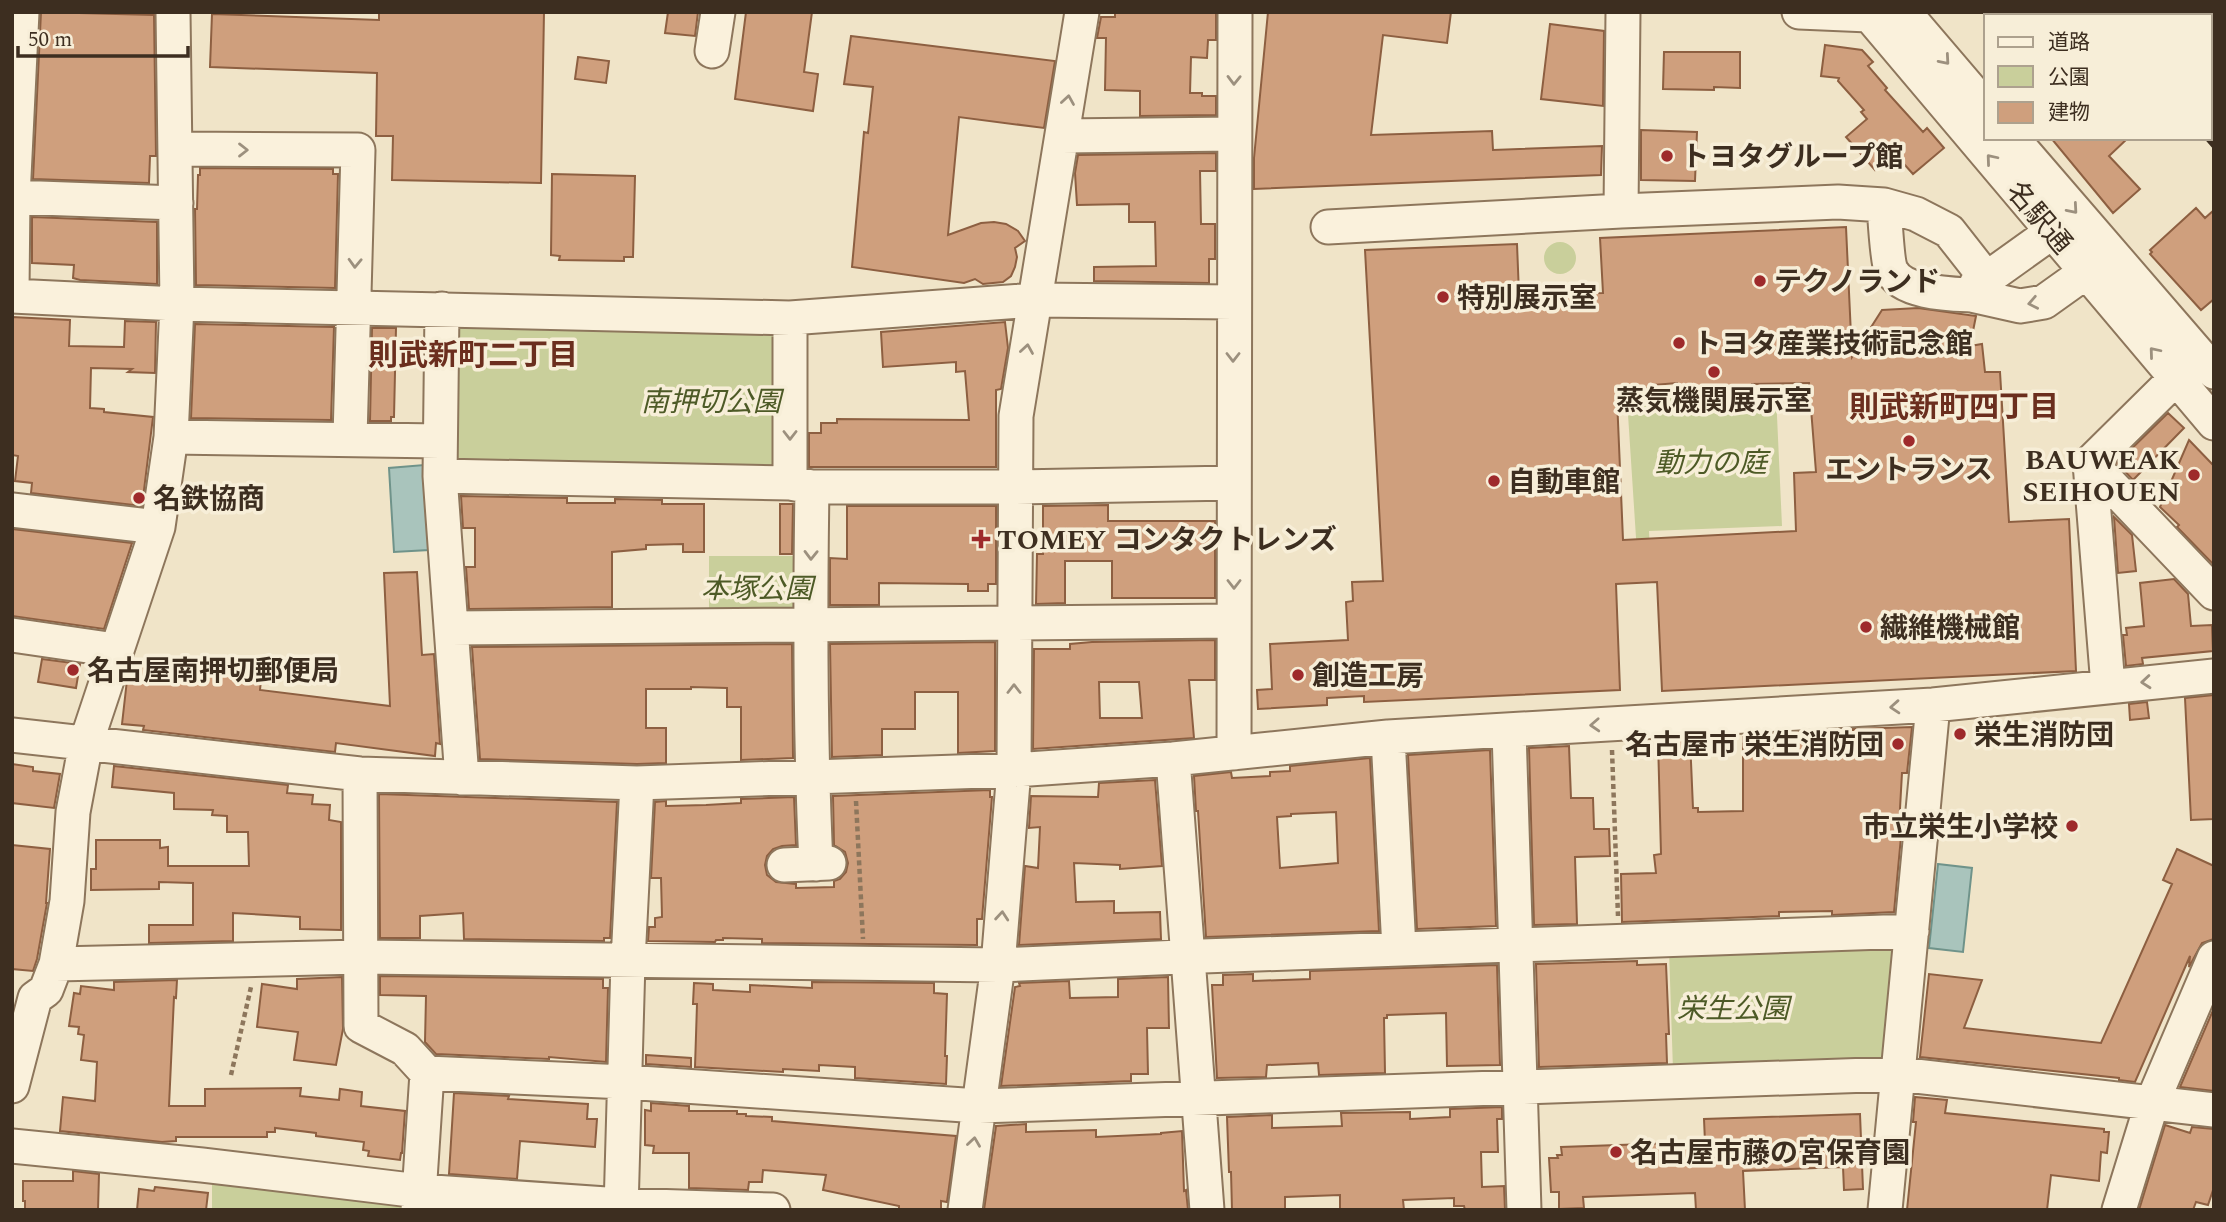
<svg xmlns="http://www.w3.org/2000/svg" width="2226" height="1222" viewBox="0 0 2226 1222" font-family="Spectral,'Noto Sans JP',serif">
	<rect width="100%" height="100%" fill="#f0e4c8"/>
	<!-- green -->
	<path fill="#c9cf9b" d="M1544 258a16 16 0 1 1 32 0a16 16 0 1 1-32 0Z
		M460,327l311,4 10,13 1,122 -317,-1 -13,-12 2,-120z
		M1776,394l6,132 -133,5 1,21 -13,1 -10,-154z
		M709,556h96v56l-96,8z
		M1897,942l-5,116 -219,12 -4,-120z
		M212,1178l193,22 6,10h-199z"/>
	<!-- water -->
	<path fill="#a9c4bc" stroke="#6f938a" stroke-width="2" d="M424,465l5,85 -35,2 -5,-84z
		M1938,864l34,4 -9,84 -34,-4z"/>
	<!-- building -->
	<path fill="#cf9f7d" stroke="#8d5f41" stroke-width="2" fill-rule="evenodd" d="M41,12l113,3 2,141h-6l-1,27 -116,-4z
		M379,12h165l-3,171 -149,-3 1,-44h-17l1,-63 -167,-6 2,-53 167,6z
		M668,12h30l-3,24 -30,-3z
		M746,12h66l-8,60 14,2 -5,37 -78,-12z
		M1115,12h101v28h-8l-1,18 -16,-1 -1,36h12v3h14v19l-76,1v-25l-35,-1 1,-52h-9l4,-21h14z
		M1268,12h183l-4,31 -64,-8 -12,100 121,-4 1,19 109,-4 -1,29 -347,14v-31z
		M1550,24l54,7 -1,75 -62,-7z
		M851,36l204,25 -11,67 -85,-11 -11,118 33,-12 13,-1 12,2 12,7 7,10 -10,7 2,9 -2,10 -4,9 -8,6 -20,2 -8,-5 -11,4 -112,-16 12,-135 4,1 5,-46 -29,-3z
		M1825,45l37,5 11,12 -5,4 19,22 -2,2 38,42 4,-4 17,20 -31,26 -17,-19 -3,2 -1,-2 -17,15 -29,-33 21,-18 -6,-7 3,-2 -26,-29 1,-3 -18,-2z
		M1664,52h76v36l-26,-1v3l-51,-1z
		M578,57l31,4 -3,22 -31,-4z
		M1641,130l56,2 -2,49 -54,-1z
		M2051,138h77l-19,18 31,33 -27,24z
		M1216,153v18h-16l1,53h14v35h-6v24l-115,-2v-14l62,-1 -1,-44h-26v-18l-52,1 -2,-32 3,-18z
		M200,168l133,1v5h5l-3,114 -139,-3 -1,-76h2l1,-34h2z
		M552,174l83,2 -2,81h-9v4l-65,-1 1,-4 -9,-1z
		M2196,208l9,10 9,-8v89l-13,11 -51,-56 2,-2 -2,-2z
		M32,217l125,5v62l-77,-4 -7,-2 1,-13 -42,-2z
		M1846,227l6,130 30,-47 36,-2 58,8 -6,30 12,-2 3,28h15l9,150 60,-3 7,152 -414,20 -5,-109 -41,2 4,106 -256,12v-6l-37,2v7l-69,4 -1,-19 15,-1 -2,-45 78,-4 -2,-38 7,-1 -1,-19 31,-1 -18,-331 152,-6 2,50 84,-1 -3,-55zM1677,383v11l75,-1v-9l57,-1 7,89 -22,1 2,58 -173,9 -6,-142 22,-6 14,-7z
		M12,317l58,3 -1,26 55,1 1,-26 31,1 -1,51 -27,-1 4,-3 -41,-1 -1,40 14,1v3l49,5 -11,89 -111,-13 1,-10 -17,-2 3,-25 -6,-1z
		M1005,322l3,26 -7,41 -5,1v77h-187v-34h12v-10h16v-4l132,1 -4,-49 -9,1v-10l-73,5 -2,-35z
		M195,324l139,3 -3,93 -140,-2z
		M372,328h24l-2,89h-3v4h-21z
		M2168,413l16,15 -51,52 -16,-17z
		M2189,440l25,26v99l-37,-38 2,-2 -19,-18z
		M461,496l106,2v5h48v-4l47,1v4h42v48h-21v-8l-37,1v4l-34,3v55l-143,2 -3,-42h9v-39h-12z
		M780,504h13l-1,50h-12z
		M1108,505v16h107v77h-103v-37h-47v42l-29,1 1,-50h6v-48z
		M847,506h149v78h-8v7h-20v-7l-89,-1v22h-49v-47l17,1z
		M2114,517l18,18 4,36 -18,2z
		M12,529l120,14 -28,86 -92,-13z
		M417,572l5,83 12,-1 6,90 -4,-1 -1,13 -99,-13 -1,9 -192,-22 1,-4 -22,-2 5,-44 6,-17 15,2 1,-9 113,14 -2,20 130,16 -6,-133z
		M2174,579l14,15 3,32 21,-1 1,26 -71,7 1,6 -17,2 -3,-31h4l-1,-7 18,-2 -4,-43z
		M1215,640v40h-26l5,58 -161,11 1,-100h36v-5l22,-2zM1099,682h40l3,36h-42z
		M995,642v109l-37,2v-61h-43v37h-33v26l-50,2 -2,-113z
		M792,644l1,114 -52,2v-53h-14v-19l-36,-1v2h-45v39h20v35l-29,1 -157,-5 -8,-112z
		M42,659l38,5 -4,24 -38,-6z
		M2214,695v124l-23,1 -6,-122z
		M2147,702l2,16 -19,2 -1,-16z
		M1912,727l-5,46h-5l-3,53h3l-8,86 -62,3v-4l-53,1v4l-157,6 -1,-48 35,-1 -2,-18 7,-1 -3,-114 32,-1 3,69h5v4l45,-1v-74h3v-2l52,-3 1,9 54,-1v-11z
		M1569,746l2,52h22l1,31h15l1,27 -35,1 2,67 -43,1 -5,-177z
		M1490,750l6,176 -79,3 -9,-174z
		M1370,758l9,173 -173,6 -8,-126h-2l-2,-35 37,-4 1,6 38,-2v-4l20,-1v-5zM1336,812l2,51 -58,5 -3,-51 14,-1v-2z
		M12,764l21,3v4l27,3 -6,34 -42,-5z
		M114,766l174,19 -1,8 26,2 -1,9 18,1 -1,15 12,2v108l-41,-1v-12l-67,-4v28l-84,2v-18h44v-42l-34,-1v7l-68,1v-21h5v-29h64v8l8,-1v19h81l-1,-34h-21v-16l-15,-1 1,-5 -39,-1v-16l-62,-6z
		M1155,780l7,86 -42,3v-4l-46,-2 2,39 38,-1v12l46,-1 1,27 -142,6 6,-79 13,2 2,-41 -11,1 2,-32 67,1 1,-14z
		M990,790v7h2l-10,122h-5v26l-215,-2v-4l-39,-1v2h-7l-1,2 -67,-1 1,-14h6v-9l7,-1 -1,-39h-10l4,-76 11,-1v5l40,-1 35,-2v-4l53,-2 2,48 -14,1 -9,3 -6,7 -2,9 2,10 9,7 20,2v4l38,-1v-6l6,-2 6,-7 2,-9 -3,-11 -11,-7 -1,-49z
		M379,794l238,8 -7,136h-6v3l-140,-2 -1,-26 -43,3v22h-40z
		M12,845l38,4 -4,54h1l-10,56 -4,12 -21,-2z
		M2177,849l37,17v73l-12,4 -13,24 1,-11 -55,126 -16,-2v-2l-199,-21 9,-83 53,6 -18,48 137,15 71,-159 -9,-4z
		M1637,961v4l29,-1 3,70h-3l1,29 -128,4 -3,-103z
		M1497,965l3,100 -53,1 -1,-53 -59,2v3h-3l1,55 -66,2 -1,-12 -51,2 -1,12 -49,1 -5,-93h11v-10l30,-1v7l57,-2v-8z
		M380,976l223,3v9h5l-2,74 -57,-5v2l-113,-5 -11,-12 1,-46 -46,-1z
		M342,977l1,52 -7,36 -42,-5 4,-28 -41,-5 5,-43 35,5v-10z
		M1168,977l1,51h-22l1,46h-17v7l-130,5 14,-99 5,-1 -1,-3 50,-2 1,17 48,-1v-18z
		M177,980l-1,18 -2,-1 -5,109h36v-17l96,-1 -1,8 39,4 1,-11 22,3 -1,14 44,5 -3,42h-1l-1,7 -32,-4 1,-5 -6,-1 1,-8 -48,-6v-3l-41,-5v4h-8v5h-91v4l-14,1 -102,-11 3,-34 32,4 2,-39 -16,-2 3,-25 -6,-1 1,-7 -10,-1 5,-33 6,1 1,-8 33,4v-8z
		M812,982l122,1v10l13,1 -2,62h2l-1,28 -91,-6v-11l-36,-2v6l-36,-2v3l-88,-5 2,-63h-4l1,-21 19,1v6l37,2v-7l62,3z
		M2214,1008v83l-34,-4z
		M646,1055l45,3v9l-45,-3z
		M454,1093l55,3 -1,3 80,5 -1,15h10l-2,28 -75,-6 -3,38 -68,-5z
		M1915,1097l32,3 -2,13 159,16v3h5l-2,21 -6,-1 -2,29 -48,-6 -4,35h-140l9,-88h-3z
		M651,1103l38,3v5h48v3h9v2l26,1v4l184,15 -9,66 -6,-1v9h-42v-4l-76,-16 3,-15 -63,-5 -1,12h-13l-1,8 -59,-2v-35h-36l1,-7 -9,-1v-35l6,1z
		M1502,1107v12h-5l1,33h-17l1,35 22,-1 1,24h-40l-1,-4h-10v-8l-51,2 1,10h-64v-15l-55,2v13h-53l-1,-38h-2l-2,-55 45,-2v13l70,-2 -1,-13 69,-1v7l40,-2v-8z
		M1860,1114l3,75 -19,1 -1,-23 -100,4 2,39h-49l-1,-17 -112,4 1,11 -25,1v-17h-8l-2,-34h9l-1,-3h5l-1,-8 144,-5 -1,-23z
		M1026,1124v8l70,-2v7l65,-3v-1l21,-2 2,60 2,-1 2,20h-204l12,-84z
		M2165,1125l25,8 2,-6 22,2v58l-6,18 -12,-3 -3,8h-54z
		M73,1171l26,3 -1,36h-73v-9h-2v-20h50z
		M155,1187l53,6 -2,17h-69l2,-21 15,2z"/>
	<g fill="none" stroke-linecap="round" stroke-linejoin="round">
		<!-- minor casing -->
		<g stroke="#8d765c" stroke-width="37">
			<path id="minor" d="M1623,12l-2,199 217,-9 46,3 32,9 33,17 33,42 -11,22c-22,-1 -69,-2 -80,-25 -4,-9 -6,-52 -7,-65
				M1799,12l70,3 13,-3
				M1867,12l347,411
				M1904,12l82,96
				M712,51l6,-39
				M1062,136l172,-2
				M2012,138l202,234
				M175,149l183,1 -8,288
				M12,197l164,6
				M1328,227l293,-16
				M1982,273l14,-1 56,-40
				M12,291l1,-94 9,-185
				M1971,295l49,11 24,-4 42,-30
				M12,296l165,8 613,14 245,-18 198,2
				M442,309l-2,167 22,302
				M790,318v165
				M171,437l269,4
				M2090,463l124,130
				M440,476l350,7 22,4h204l217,-4
				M812,487c-2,126 -2,251 4,377
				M12,510l146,17
				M451,628l783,-7
				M12,635l103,15
				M2108,686l-18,-223 86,-85
				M1509,731l15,479
				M12,735l348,39 277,9 377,-13 159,-11 215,-22 545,-32 281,-29
				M1388,737l11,212
				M1234,753l1,-741
				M1173,759l34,451
				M360,774l1,252 44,23 22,24 -9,137
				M784,865l45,-2
				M56,964l305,-7 637,8 205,-9 709,-25
				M427,1073l198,9 354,24 919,-32 316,36
				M12,1086l23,-88 11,-8 10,-26 11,-63 6,-89 13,-69 72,-216 13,-90 6,-133 -4,-292
				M12,1146l190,19 217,26 202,14 152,5
				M621,1210l7,-249 9,-178
				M965,1210l33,-245 16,-195 2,-354 66,-404
				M1885,1210l48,-505
				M2119,1210l33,-107 62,-145"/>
		</g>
		<!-- path -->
		<path stroke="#8d765c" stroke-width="4.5" stroke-dasharray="5 3.5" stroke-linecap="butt" d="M1612,750l6,166
			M856,801l7,138
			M231,1075l20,-88"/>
		<!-- minor -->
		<use href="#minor" stroke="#faf1dc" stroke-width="33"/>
		<!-- rail -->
		<path stroke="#3d2e20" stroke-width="5" stroke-dasharray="12 12" stroke-linecap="butt" d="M2100,12l3,4
			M2117,12l3,4
			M2144,12l3,4
			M2160,12l3,4
			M2176,12l3,4
			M2193,12l3,4
			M2210,33l4,4
			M2210,53l4,4
			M2210,72l4,4
			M2210,89l4,4
			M2210,122l4,4
			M2207,138l7,8"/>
	</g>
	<!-- one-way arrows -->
	<defs><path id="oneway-chevron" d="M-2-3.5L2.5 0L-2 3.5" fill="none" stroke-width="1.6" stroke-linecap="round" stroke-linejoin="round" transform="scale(1.75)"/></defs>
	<g stroke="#9c907e">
		<use href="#oneway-chevron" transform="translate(1945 60) rotate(49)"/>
		<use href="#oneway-chevron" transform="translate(1234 80) rotate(91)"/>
		<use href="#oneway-chevron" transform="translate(1068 100) rotate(-81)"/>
		<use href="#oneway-chevron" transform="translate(243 150)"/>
		<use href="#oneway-chevron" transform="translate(1991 159) rotate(-130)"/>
		<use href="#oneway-chevron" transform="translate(2073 209) rotate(49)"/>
		<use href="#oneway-chevron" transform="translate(355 263) rotate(92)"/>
		<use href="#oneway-chevron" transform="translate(2033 303) rotate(169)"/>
		<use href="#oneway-chevron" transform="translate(1027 349) rotate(-81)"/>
		<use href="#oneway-chevron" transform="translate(2154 352) rotate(-130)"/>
		<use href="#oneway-chevron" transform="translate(1233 357) rotate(90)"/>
		<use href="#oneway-chevron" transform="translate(790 435) rotate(90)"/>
		<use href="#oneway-chevron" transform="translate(811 555) rotate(91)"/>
		<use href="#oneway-chevron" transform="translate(1234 584) rotate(90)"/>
		<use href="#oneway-chevron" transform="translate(2146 682) rotate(175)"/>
		<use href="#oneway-chevron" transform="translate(1014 689) rotate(-90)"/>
		<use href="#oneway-chevron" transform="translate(1895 707) rotate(176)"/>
		<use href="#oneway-chevron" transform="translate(1595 725) rotate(177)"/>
		<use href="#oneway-chevron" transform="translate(1002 916) rotate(-85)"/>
		<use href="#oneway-chevron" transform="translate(974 1142) rotate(-82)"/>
	</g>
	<!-- markers -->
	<g fill="#9e2a2b" stroke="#f7eed8" stroke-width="2.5">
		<circle cx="1667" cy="156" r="7"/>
		<circle cx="1760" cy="281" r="7"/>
		<circle cx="1443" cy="297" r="7"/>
		<circle cx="1679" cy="343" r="7"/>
		<circle cx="1714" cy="372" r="7"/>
		<circle cx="1909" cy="441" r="7"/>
		<circle cx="2194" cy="475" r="7"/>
		<circle cx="1494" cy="481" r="7"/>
		<circle cx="139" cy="498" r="7"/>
		<path d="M977.5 528.5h7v7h7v7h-7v7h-7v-7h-7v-7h7z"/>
		<circle cx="1866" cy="627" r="7"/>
		<circle cx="73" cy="670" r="7"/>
		<circle cx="1298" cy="675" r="7"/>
		<circle cx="1960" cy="734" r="7"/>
		<circle cx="1898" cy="744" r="7"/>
		<circle cx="2072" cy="826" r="7"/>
		<circle cx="1616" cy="1152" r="7"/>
	</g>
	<g text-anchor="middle" stroke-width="7" stroke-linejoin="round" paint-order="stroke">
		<!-- poi labels -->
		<g font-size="28" font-weight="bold" fill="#3d2e20" stroke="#f7eed8" text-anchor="start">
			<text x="1681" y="166">トヨタグループ館</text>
			<text x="1774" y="291">テクノランド</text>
			<text x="1457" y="307">特別展示室</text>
			<text x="1693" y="353">トヨタ産業技術記念館</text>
			<text x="1714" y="410" text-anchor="middle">蒸気機関展示室</text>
			<text x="2180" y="469" text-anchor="end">BAUWEAK<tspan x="2180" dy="32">SEIHOUEN</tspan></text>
			<text x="1909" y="479" text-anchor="middle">エントランス</text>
			<text x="1508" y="491">自動車館</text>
			<text x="153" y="508">名鉄協商</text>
			<text x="997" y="549">TOMEY コンタクトレンズ</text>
			<text x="1880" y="637">繊維機械館</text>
			<text x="87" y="680">名古屋南押切郵便局</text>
			<text x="1312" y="685">創造工房</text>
			<text x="1974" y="744">栄生消防団</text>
			<text x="1884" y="754" text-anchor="end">名古屋市 栄生消防団</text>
			<text x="2058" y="836" text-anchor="end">市立栄生小学校</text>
			<text x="1630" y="1162">名古屋市藤の宮保育園</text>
		</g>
		<!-- street labels -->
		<g font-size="28" fill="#3d2e20" stroke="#f7eed8">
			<text transform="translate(2040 217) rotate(50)" y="10">名駅通</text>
		</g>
		<!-- park labels -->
		<g font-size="28" font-style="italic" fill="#4d5a26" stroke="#f7eed8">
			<text x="711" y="411">南押切公園</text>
			<text x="1711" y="472">動力の庭</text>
			<text x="757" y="598">本塚公園</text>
			<text x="1733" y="1018">栄生公園</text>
		</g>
		<!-- neighbourhood labels -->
		<g font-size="30" font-weight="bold" fill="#6b2e1e" stroke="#f7eed8">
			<text x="473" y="365">則武新町二丁目</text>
			<text x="1954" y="417">則武新町四丁目</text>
		</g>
	</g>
	<!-- border -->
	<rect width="2226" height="1222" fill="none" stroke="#3d2e20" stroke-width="28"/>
	<!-- legend -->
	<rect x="1984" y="14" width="228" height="126" fill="#f7eed8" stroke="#ada18e" stroke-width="2"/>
	<rect x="1998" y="37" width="35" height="10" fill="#faf1dc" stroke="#ada18e" stroke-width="2"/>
	<text x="2048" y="49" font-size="21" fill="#3d2e20">道路</text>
	<rect x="1998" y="66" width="35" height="21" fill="#c9cf9b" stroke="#ada18e" stroke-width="2"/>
	<text x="2048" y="84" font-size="21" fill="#3d2e20">公園</text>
	<rect x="1998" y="102" width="35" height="21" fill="#cf9f7d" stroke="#ada18e" stroke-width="2"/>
	<text x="2048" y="119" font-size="21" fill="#3d2e20">建物</text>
	<!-- scale -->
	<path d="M18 46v10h170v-10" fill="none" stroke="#3d2e20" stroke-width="3.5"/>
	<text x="28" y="46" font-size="21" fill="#3d2e20" stroke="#f7eed8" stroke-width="5" paint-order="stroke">50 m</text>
</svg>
